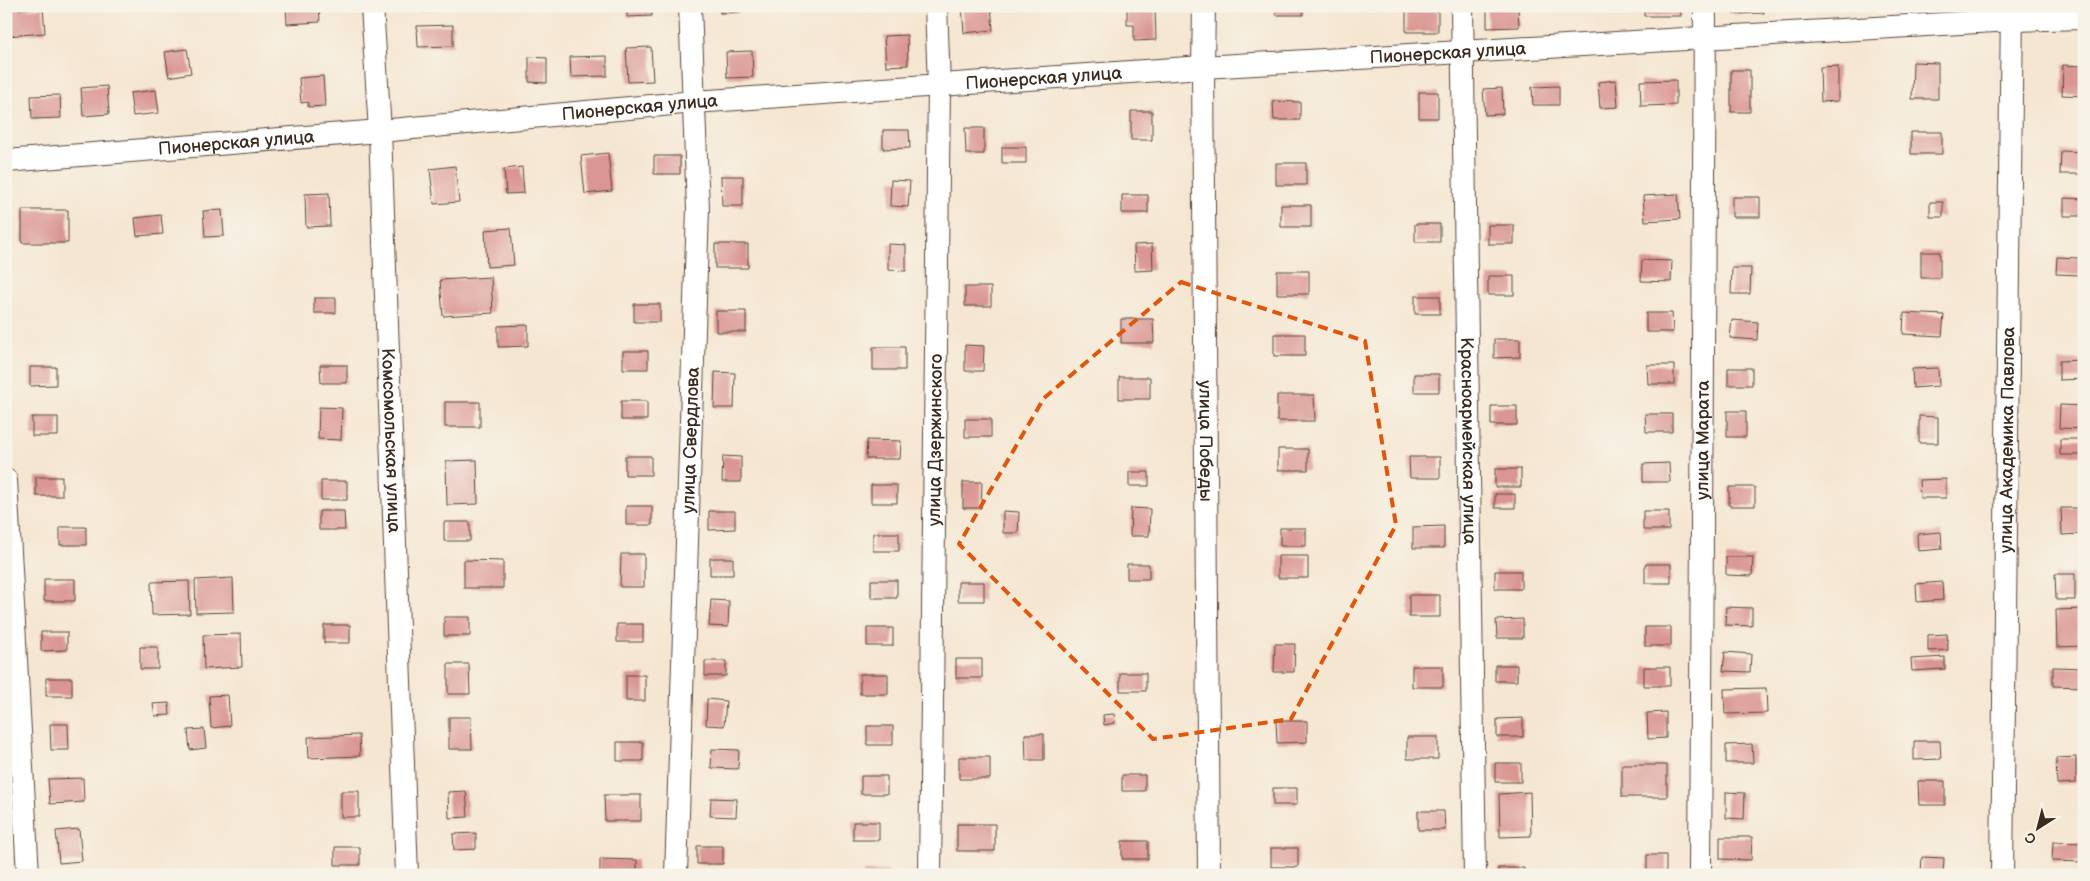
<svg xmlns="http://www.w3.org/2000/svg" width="2090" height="881" viewBox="0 0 2090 881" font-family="'Balsamiq Sans',sans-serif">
	<rect width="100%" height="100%" fill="#f7f3e8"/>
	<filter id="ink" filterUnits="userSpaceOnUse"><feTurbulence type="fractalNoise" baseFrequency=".02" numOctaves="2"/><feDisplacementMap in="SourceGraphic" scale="10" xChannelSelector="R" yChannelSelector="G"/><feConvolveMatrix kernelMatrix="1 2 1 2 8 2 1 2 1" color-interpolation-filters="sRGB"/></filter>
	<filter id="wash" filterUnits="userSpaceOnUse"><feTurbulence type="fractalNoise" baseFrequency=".0096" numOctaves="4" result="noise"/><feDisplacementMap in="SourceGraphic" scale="20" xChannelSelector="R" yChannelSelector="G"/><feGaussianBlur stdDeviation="1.12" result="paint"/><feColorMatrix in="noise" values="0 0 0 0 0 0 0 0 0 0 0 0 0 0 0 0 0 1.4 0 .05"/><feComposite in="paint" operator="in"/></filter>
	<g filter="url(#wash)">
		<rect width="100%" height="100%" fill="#f5e6d1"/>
		<g id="blocks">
			<!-- building -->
			<path fill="#da9692" d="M286,6h33l1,16 -33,2z
				M419,6h23v3l-23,2z
				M619,6h33v10l-25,1v-7h-8z
				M720,6h20v6l-20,1z
				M962,6h29l2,24 -29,3z
				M1276,6h27v9h-27z
				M1644,6h36l1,10h-37z
				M1732,6h31l1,7 -31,1z
				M1518,7l1,20 -32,1v-20z
				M43,8l2,25 -38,3 -1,-26z
				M1127,8h28l1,32 -22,1v-16h-7z
				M1406,11h32v21h-32z
				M453,25v21l-35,1 -1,-21z
				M907,35l1,30 -22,1 -2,-30z
				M651,47l2,34 -25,1 -2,-34z
				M187,49l4,24 -22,4 -4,-25z
				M752,51l1,26 -26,1 -1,-26z
				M607,56v20l-36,1 -1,-20z
				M529,57l18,1v25l-18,-1z
				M1913,62l25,1v36h-26z
				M2063,65l21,1v30l-22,-1z
				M1838,66v35l-17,1 -1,-35z
				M1731,70h19v42h-19z
				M323,76l2,30 -17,1v-5l-7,1 -2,-25z
				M1616,80l2,27 -18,1 -2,-26z
				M1676,80v25l-35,1 -1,-25z
				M107,86l2,28 -26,2 -2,-28z
				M1559,86v19h-26l-1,-18z
				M1502,88l1,26 -18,1 -2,-26z
				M156,90l3,23 -26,3 -3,-23z
				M1419,92h19v26h-19z
				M60,95l1,23 -29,1 -1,-23z
				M1273,101l27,1v18h-26z
				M1131,111h21v29h-21z
				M965,128h19v26h-18z
				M883,130h26l1,18 -27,1z
				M1911,132h31v22h-31z
				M1002,147h24v16h-24z
				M2061,151l23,1v22h-24z
				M608,153l4,38 -27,3 -4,-38z
				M654,156h26v18h-26z
				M1276,163h30v22h-30z
				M455,166l4,36 -25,2 -4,-35z
				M522,167l2,26 -18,1 -2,-25z
				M721,176h22v30h-21z
				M891,180l19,1 -2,26 -18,-1z
				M329,193l1,33 -24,1 -1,-33z
				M1678,194l2,25 -35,2 -2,-25z
				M1122,195h26v18h-26z
				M1732,197h28v20h-28z
				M2064,198l20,1v17h-20z
				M1930,202h13v15h-13z
				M1281,205h30v22h-30z
				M22,210h46v33h-46z
				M222,210l2,26 -19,1 -2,-26z
				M161,215l2,19 -26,2 -2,-18z
				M1415,224h25v18h-25z
				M1488,225h26v19h-26z
				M511,228l3,37 -27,2 -2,-37z
				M715,244h33v24h-33z
				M888,244l18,1v26l-18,-1z
				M1152,244l1,26 -18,1 -1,-26z
				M1921,252h19v26h-19z
				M2057,257l23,1 -1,17 -23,-1z
				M1642,260l30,1 -1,21 -30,-1z
				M1732,268h19l-1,26h-19z
				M1277,271h32v23h-32z
				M1488,276h26v19h-26z
				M491,277l2,36 -50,3 -3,-36z
				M965,287h26v19h-26z
				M1415,296h25v18h-25z
				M314,298h22v15h-22z
				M634,304h26v18h-26z
				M716,311h30v21h-30z
				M1646,313h26l1,19h-27z
				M1904,313l40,2 -2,21 -39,-2z
				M1121,319h32l1,24h-33z
				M1732,320l26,2 -1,18 -27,-2z
				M528,325v21l-30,1v-21z
				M1274,334h31v22h-31z
				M1494,339h26v18l-26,1z
				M965,345l19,1 -1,25h-18z
				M873,347h32v23h-32z
				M623,351h25v18h-25z
				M2084,360v19l-25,1v-19z
				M320,365h27v18h-26z
				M1647,365h27v19h-26z
				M30,367h26v18l-26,1z
				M1728,368h24v17h-24z
				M1938,368l1,18 -26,2 -1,-19z
				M715,372l20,1 -1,35h-20z
				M1414,374h25v18h-25z
				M1119,377h31v22h-31z
				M1277,395h37l1,26h-38z
				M621,401h26v19h-26z
				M445,402h35v25h-35z
				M2060,405l24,1v23l-25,-1z
				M1491,406h26v19h-26z
				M319,407l23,1 -1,32 -23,-1z
				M1727,411h19v26h-19z
				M1645,414h27v18h-26z
				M1919,416l19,1v26h-19z
				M32,417h26v19h-26z
				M965,419h26v18h-26z
				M2060,439h24v16h-24z
				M867,440l34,1 -1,18h-34z
				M1278,449h30v21h-30z
				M625,456h26v19h-26z
				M723,456l18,1v25h-19z
				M1409,457h31v21h-30z
				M477,460l1,44 -31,1 -1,-44z
				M1669,463l1,19h-27v-18z
				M1495,469h26v18h-26z
				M1129,472h20v14h-20z
				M36,477h26v19h-26z
				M1946,479v19h-26l-1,-18z
				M321,481h26v19h-26z
				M963,482h19l-1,26h-18z
				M871,485h26v18h-26z
				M1729,487h26v19h-26z
				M1495,494h20v14h-20z
				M626,506h26v19h-26z
				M1131,508l19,1 -1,27h-19z
				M2061,508h19l1,26 -19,1z
				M319,511h25l1,19h-26z
				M709,511h26v18l-26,1z
				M1003,511l16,1 -1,21h-15z
				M1643,511h26v19h-26z
				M444,522h26v19h-26z
				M1444,526v22h-31v-21z
				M60,527h26v18h-26z
				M1280,528h26v18h-26z
				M1941,532l1,17 -24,2 -1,-17z
				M873,533h26v18h-26z
				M621,554h23v33h-24z
				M1278,556h30v22h-30z
				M1726,557h27l-1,19 -26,-1z
				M710,558h23v17h-23z
				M464,560l39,1v27h-39z
				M1127,564h22v15h-22z
				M1645,564h26v19h-26z
				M1495,571h26v18h-26z
				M2055,574h20v26h-19z
				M233,578l1,34 -38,1 -1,-33z
				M44,579h31v22h-31z
				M871,580h26v18h-26z
				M189,581l1,33 -38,1 -1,-33z
				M958,582h26v19h-26z
				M1942,582l1,18 -26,2 -1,-18z
				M1409,595h31v22h-31z
				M711,600l18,1 -1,26 -19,-1z
				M1726,607l26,1v18l-27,-1z
				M2083,609l1,37 -27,1 -1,-37z
				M444,617h26v19h-26z
				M1523,619v19h-26l-1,-18z
				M617,624h26v18h-26z
				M324,625h26v18h-26z
				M1645,627h26v19h-26z
				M867,628h26v18h-26z
				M41,632h26v18l-26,1z
				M241,634l1,33 -38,2 -1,-34z
				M1947,634l1,16 -20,1v-16z
				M1275,644h20l-1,28h-20z
				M140,647h18v22h-18z
				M1725,652l26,2 -1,18 -27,-1z
				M1945,657v12l-33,2 -1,-12z
				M956,659h26v19h-26z
				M705,661h21v15h-21z
				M448,664h21l1,30h-22z
				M1495,665h22v16h-22z
				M1412,666h31v21h-31z
				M1644,667h26v19h-26z
				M2053,667l31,1v19l-31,-1z
				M1120,673h26v18h-26z
				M860,674h28v20h-28z
				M626,675h19v26h-19z
				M46,678h26v18h-26z
				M1766,688l1,25 -42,1 -1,-25z
				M228,695l2,31 -19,2 -2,-32z
				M707,699l19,2 -2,25 -18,-1z
				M169,703l1,12 -15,1 -2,-12z
				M1666,712v26l-18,1 -1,-26z
				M1114,714l1,9 -11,2 -1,-10z
				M449,717h22l1,32h-23z
				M1523,718v19h-26v-18z
				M1276,721h31v21l-30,1z
				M50,724h18l1,26h-18z
				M867,726h26v19h-26z
				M204,729l2,19 -16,2 -2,-20z
				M1025,734h19v26h-18z
				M359,735l1,21 -51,2 -1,-21z
				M1407,737h31v22h-31z
				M1914,741h26l1,18 -27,1z
				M617,742h26v19h-26z
				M1752,744l1,19h-27v-18z
				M712,749l27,1 -1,19 -27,-1z
				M959,757h31v22h-31z
				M2076,757v26l-19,1 -1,-26z
				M1495,763h26v19h-26z
				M1622,765h45v32h-45z
				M1122,775h23v16h-23z
				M861,776h26v18h-26z
				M83,778l1,24 -34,2 -2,-25z
				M1918,781h27v24h-26z
				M1273,788h24v17h-24z
				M341,791h18v26h-18z
				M466,791l2,26 -19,1 -1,-26z
				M1530,792l1,44 -31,1 -1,-43z
				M1726,792l19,1 -1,26 -18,-1z
				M604,795h37v26h-36z
				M711,798l26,1 -1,18 -26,-1z
				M1418,811h26l1,19h-27z
				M853,822h26v18h-26z
				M957,824h38v27h-38z
				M79,829l3,32 -23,2 -3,-32z
				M476,833v16l-22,1 -1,-16z
				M1720,837h32l-1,23 -31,-1z
				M1122,841h26v18h-26z
				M2053,842l31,1v19l-32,-1z
				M697,846h26v18h-26z
				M335,847h25v18h-25z
				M1271,848h27v19h-27z
				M1647,855h19v20h-19z
				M1922,857l22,1 -1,16 -22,-1z
				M600,859l37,1v15h-37z
				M1498,868h26v7h-26z
				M863,871h25v4h-25z"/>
		</g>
	</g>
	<g filter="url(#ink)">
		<use href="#blocks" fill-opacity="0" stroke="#574639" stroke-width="1"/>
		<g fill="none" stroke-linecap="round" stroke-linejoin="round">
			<!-- minor casing -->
			<g stroke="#574639" stroke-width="24">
				<g id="minor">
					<path id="s1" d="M372,6l8,125 27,744"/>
					<path id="s2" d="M1204,6l-1,61 6,808"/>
					<path id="s3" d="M1462,6l13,869"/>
					<path id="s4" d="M6,161l374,-30 314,-29 509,-35 809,-47 72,-2"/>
					<path d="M6,480l22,395"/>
					<path id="s5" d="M676,875l22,-666 -8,-203"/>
					<path id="s6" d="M930,875l9,-790 -3,-79"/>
					<path id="s7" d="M1700,875l5,-869"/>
					<path id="s8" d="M2002,875l10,-869"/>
				</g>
			</g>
			<!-- minor -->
			<use href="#minor" stroke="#fff" stroke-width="22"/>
		</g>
	</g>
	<!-- marked area -->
	<path fill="none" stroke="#df570d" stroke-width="4" stroke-dasharray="10 6" stroke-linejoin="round" d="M1181,282l184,59 31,184 -105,194 -138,20 -194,-195 85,-146z"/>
	<g text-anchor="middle" stroke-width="5" stroke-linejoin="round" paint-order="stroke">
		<!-- street labels -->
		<g font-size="18" fill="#3b2a1e" stroke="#f7f3e8">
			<text dy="6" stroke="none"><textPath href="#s4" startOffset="1446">Пионерская улица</textPath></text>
			<text dy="6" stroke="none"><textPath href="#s4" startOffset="1041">Пионерская улица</textPath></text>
			<text dy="6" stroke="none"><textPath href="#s4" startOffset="636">Пионерская улица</textPath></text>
			<text dy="6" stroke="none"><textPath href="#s4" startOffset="231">Пионерская улица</textPath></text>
			<text dy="6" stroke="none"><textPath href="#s1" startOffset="435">Комсомольская улица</textPath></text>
			<text dy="6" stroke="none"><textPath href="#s5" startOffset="435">улица Свердлова</textPath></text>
			<text dy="6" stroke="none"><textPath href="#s6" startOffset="435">улица Дзержинского</textPath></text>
			<text dy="6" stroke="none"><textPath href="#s2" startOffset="435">улица Победы</textPath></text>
			<text dy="6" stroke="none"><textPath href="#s3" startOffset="435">Красноармейская улица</textPath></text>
			<text dy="6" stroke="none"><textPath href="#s7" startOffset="435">улица Марата</textPath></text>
			<text dy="6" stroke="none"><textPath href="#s8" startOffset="435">улица Академика Павлова</textPath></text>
		</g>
	</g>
	<!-- margin -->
	<rect width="2090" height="881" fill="none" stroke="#f7f3e8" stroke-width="25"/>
	<!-- north arrow -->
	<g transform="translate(2038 828) rotate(216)" stroke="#f7f3e8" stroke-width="4" paint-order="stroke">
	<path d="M0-4L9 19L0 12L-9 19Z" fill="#3b2a1e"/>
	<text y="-8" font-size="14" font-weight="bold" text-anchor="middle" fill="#3b2a1e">С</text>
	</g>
</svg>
